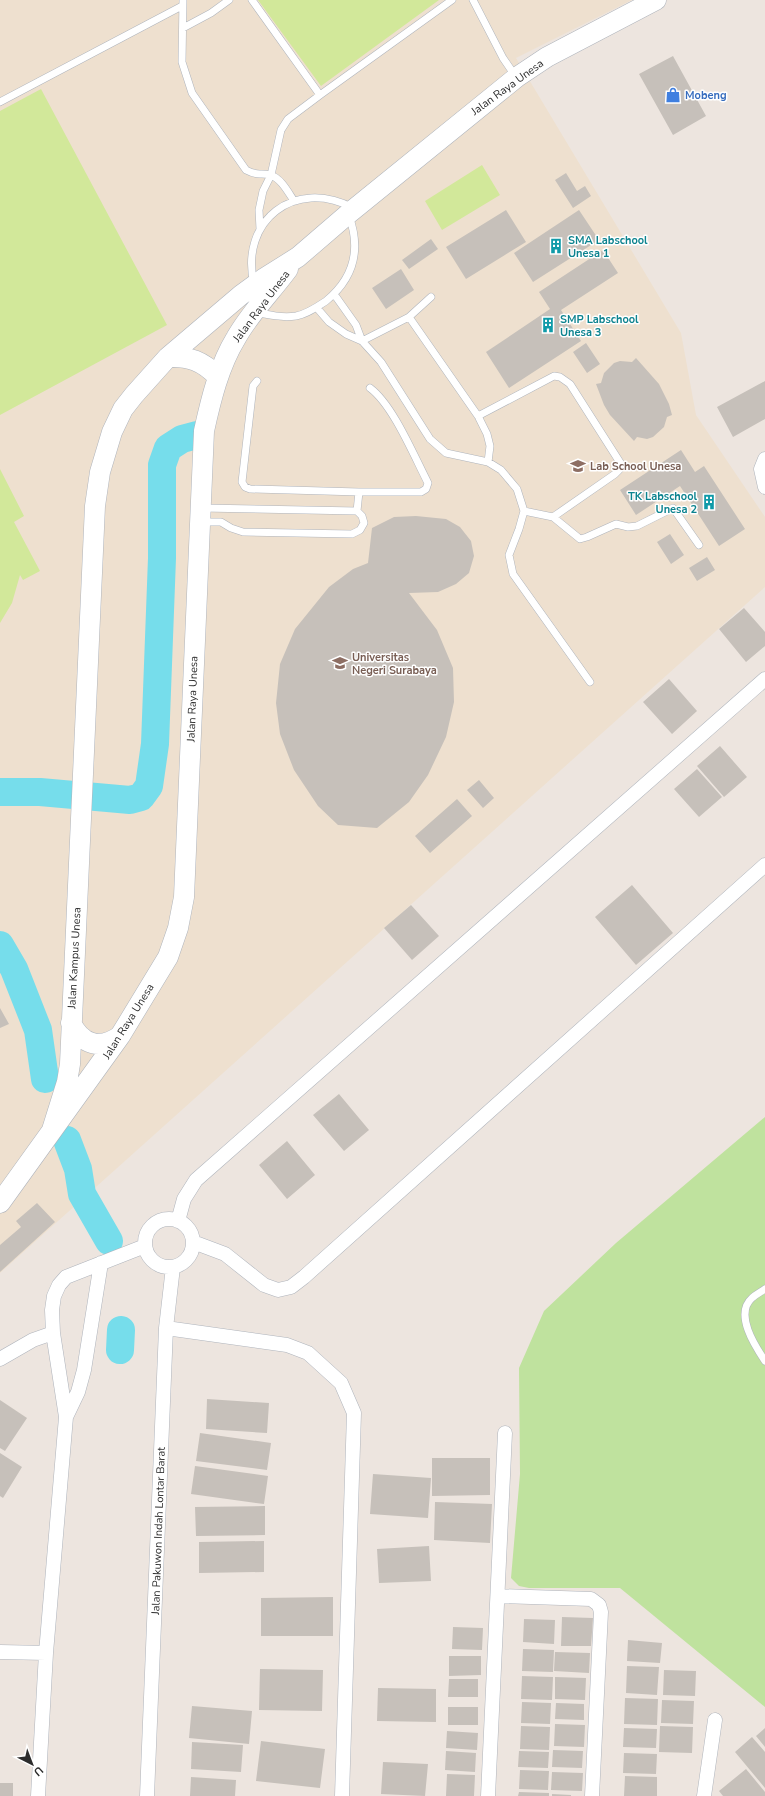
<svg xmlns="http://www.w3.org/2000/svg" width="765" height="1796" viewBox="0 0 765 1796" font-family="'Nunito Sans',sans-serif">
	<rect width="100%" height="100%" fill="#ede5df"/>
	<!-- education -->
	<path fill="#eee0cf" d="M0,0h632l-116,58 165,275 15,82 69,102v70l-765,686z"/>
	<!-- green -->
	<path fill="#bfe29e" d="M765,1117v590l-145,-119h-91l-10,-2 -8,-8 9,-104 -1,-106 25,-57 72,-68z"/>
	<!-- pitch -->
	<path fill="#d2e89a" d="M258,0h181l-118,86z
		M41,89l126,236 -167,90v-304z
		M482,165l18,30 -58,35 -17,-29z
		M0,469l24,47 -10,6 26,49 -17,9 -3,-5 -8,28 -12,20z"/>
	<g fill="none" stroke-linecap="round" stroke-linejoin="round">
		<!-- river -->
		<path stroke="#76ddeb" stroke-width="28" d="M0,792h40l90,8 11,-3 8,-11 6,-42 7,-186v-93l6,-17 14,-9 15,-4
			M0,945l14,24 24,61 7,49
			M67,1140l11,29 4,25 27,47
			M120,1350l1,-20"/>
	</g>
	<!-- building -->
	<path fill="#c6c0ba" d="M673,56l33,60 -33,19 -34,-61z
		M566,173l11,18 8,-5 6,10 -18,12 -18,-28z
		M506,210l20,32 -60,37 -20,-32z
		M579,210l20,30 -66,42 -19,-29z
		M431,239l7,10 -29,20 -7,-9z
		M603,250l15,23 -57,37 20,31 -72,47 -23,-36 64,-43 -11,-17z
		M401,269l13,21 -28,19 -14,-21z
		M586,343l14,21 -13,9 -14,-21z
		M636,358l23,26 10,20 3,11 -5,2 -3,10 -11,10 -6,2 -10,-2 -3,4 -24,-26 -6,-10 -8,-21 5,-1 3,-10 10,-10 6,-2 12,1z
		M765,381v38l-32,18 -16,-30z
		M681,450l14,22 9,-6 41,63 -26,17 -39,-60 -44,29 -16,-25z
		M416,516l30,3 14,8 11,14 3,15 -5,17 -13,11 -18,8 -29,1 28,37 16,38 1,34 -8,35 -18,38 -19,27 -32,26 -39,-3 -20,-19 -24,-36 -14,-36 -4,-31 4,-39 15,-35 34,-42 24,-18 15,-6 4,-35 22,-11z
		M670,534l14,21 -13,9 -14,-22z
		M707,557l8,13 -18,11 -8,-13z
		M744,608l21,24v14l-19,16 -27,-33z
		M669,679l28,32 -25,23 -29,-32z
		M720,746l27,31 -23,20 -27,-31z
		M697,769l25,28 -23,20 -25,-28z
		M479,780l15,18 -11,10 -16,-18z
		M457,799l15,17 -42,37 -15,-17z
		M632,885l41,48 -37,32 -41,-48z
		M411,905l28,31 -27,24 -28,-32z
		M0,1008l9,16 -9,4z
		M339,1094l30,36 -25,21 -31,-36z
		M287,1141l28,34 -28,24 -28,-34z
		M37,1203l18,19 -55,50v-27l21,-18 -5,-6z
		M207,1399l62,4 -2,30 -61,-4z
		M0,1400l27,18 -22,33 -5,-3z
		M200,1433l71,10 -4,27 -71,-9z
		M0,1453l22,14 -19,31 -3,-2z
		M432,1458h58v37l-58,1z
		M195,1466l73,10 -4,28 -73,-10z
		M373,1474l58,4 -3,40 -58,-4z
		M435,1502l57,2 -2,39 -56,-3z
		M265,1506v29l-69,1 -1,-29z
		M264,1541v31l-65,1v-31z
		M429,1546l2,35 -52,2 -2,-34z
		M333,1597v39h-72v-38z
		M562,1617l31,1 -2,28h-30z
		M524,1619l31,1 -1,24 -31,-2z
		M453,1627l30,1 -1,22 -30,-1z
		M628,1640l34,3 -2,20 -33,-2z
		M523,1649l31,1 -1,22 -31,-1z
		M555,1652l35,1 -1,20 -35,-2z
		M449,1656h32v19l-32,1z
		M627,1666l32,1 -2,28 -31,-2z
		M260,1669l63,1 -1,41 -63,-1z
		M664,1670l32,1 -1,25 -32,-1z
		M522,1676l31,1 -1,23 -31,-1z
		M555,1677l31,1 -1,22 -30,-1z
		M449,1679h29v18h-30z
		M378,1688l58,1v33l-59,-1z
		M625,1698l33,1 -1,26 -33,-1z
		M662,1700l32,1 -1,23 -32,-1z
		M522,1702l29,1 -1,21 -29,-1z
		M556,1703l28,1v16l-29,-1z
		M192,1706l60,5 -3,33 -60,-6z
		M448,1707h30v18h-30z
		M555,1724l30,1 -1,22 -30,-1z
		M521,1726l29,1 -1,23 -29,-1z
		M660,1726l33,1 -1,26 -33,-1z
		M624,1728l33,1 -1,19 -33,-1z
		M765,1728v19l-9,-11z
		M447,1731l31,2 -1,17 -31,-2z
		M752,1737l13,15v36l-30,-36z
		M261,1741l64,8 -5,39 -64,-7z
		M192,1742l51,3 -2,27 -50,-3z
		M553,1750l30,1 -1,17 -30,-1z
		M446,1751l30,2 -1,19 -30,-2z
		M519,1751l30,1 -1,16 -30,-1z
		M624,1753l33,1 -1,20 -33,-1z
		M383,1762l45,2 -3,32 -44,-2z
		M746,1769l19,23v4h-42l-4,-5z
		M520,1770l29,1 -1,19 -29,-1z
		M552,1772l31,1 -1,18 -31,-1z
		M447,1774l28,1 -1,21h-28z
		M625,1776l32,1v19h-33z
		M191,1777l45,3 -1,16h-45z
		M0,1783h13v13h-13z
		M519,1792l30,1v3h-31z
		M552,1794l19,1v1h-19z"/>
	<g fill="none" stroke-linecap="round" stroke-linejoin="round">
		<!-- lane casing -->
		<g stroke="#afb4bc" stroke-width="8">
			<path id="lane" d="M183,0l-1,62 10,31 54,77c13,7 13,2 24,5 11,3 18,17 24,26
				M252,0l68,95 132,-95
				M473,0l30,58 13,19
				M183,28l28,-15 18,-13
				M0,102l182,-96
				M260,229l-1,-19 4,-19 8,-16 10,-45 7,-11 32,-24
				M254,284c-15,-63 41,-107 99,-76
				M334,294l22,31 6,16 47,-24 22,-20
				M317,308l12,14 17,12 16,7 19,21 49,77 16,14 42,9 13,8 16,19 7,22 -5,18 -10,26 4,19 77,108
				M256,312c13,3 26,6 40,4 11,-2 21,-9 30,-15 28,-23 35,-52 23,-85
				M409,317l69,99 9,18 3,12 -2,16
				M257,381l-4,5 -11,96 3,5 5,2 109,3h62l5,-3 2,-6c-14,-27 -35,-78 -58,-95
				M478,416l76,-40 6,1 10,7 51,80 -2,6 -4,4 -62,43
				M357,511l2,-19
				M524,511l29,6 27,22 7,-2 29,-13 12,3 9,-1 36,-18 26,37
				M201,522h20l10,6 12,4 109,2 8,-4 4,-7 -2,-7 -5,-5 -155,-3
				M765,1289c-4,3 -9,5 -13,9 -18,16 3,48 13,63"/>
		</g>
		<!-- street casing -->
		<g stroke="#afb4bc" stroke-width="15">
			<path id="street" d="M765,459l-4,10 4,18
				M145 1243a24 24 0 1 1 48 0a24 24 0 1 1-48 0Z
				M178,1221l6,-22 12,-19 569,-501
				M193,1242l32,12 39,31 14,5 13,-3 13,-10 461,-412
				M166,1328l121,17 21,8 33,30 13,30 -12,383
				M0,1359l33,-19 20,-7
				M66,1417l12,-25 6,-22 17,-107
				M498,1596l93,3 8,6 2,7 -9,184
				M0,1652l46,1
				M38,1796l8,-143 20,-236 -13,-84 -1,-23 2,-14 5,-11 7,-8 79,-31
				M147,1796l19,-468 7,-61
				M488,1796l17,-363
				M704,1796l11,-76"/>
		</g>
		<!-- secondary casing -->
		<g stroke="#afb4bc" stroke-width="21">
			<path id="secondary" d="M168,357c21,-1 35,4 50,20
				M71,1023c11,22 29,27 49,13
				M52,1130l15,-48 3,-18 25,-558 5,-34 12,-40 11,-23 11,-14 34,-38 73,-62 22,-16 35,-22 50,-43 169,-137 30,-20 109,-57
				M0,1203l120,-167 48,-79 10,-29 6,-31 20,-466c7,-32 15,-65 32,-93 14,-25 35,-46 52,-69"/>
		</g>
		<!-- lane -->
		<use href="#lane" stroke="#fff" stroke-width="7"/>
		<!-- street -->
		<use href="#street" stroke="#fff" stroke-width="14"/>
		<!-- secondary -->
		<use href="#secondary" stroke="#fff" stroke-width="20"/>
	</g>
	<!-- icons -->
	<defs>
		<g id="shop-bare" transform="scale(1.2)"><path d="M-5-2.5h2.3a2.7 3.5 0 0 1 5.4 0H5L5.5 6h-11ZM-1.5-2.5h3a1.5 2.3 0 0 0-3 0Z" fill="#3f7fe0" stroke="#fff" stroke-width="2.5" paint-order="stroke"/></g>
		<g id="building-bare" transform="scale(1.2)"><path d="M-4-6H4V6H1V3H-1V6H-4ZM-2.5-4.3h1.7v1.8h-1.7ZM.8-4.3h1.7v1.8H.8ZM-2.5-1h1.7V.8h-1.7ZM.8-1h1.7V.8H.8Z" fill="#0f9aa8" stroke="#fff" stroke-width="2.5" paint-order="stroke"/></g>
		<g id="school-bare" transform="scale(1.2)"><path d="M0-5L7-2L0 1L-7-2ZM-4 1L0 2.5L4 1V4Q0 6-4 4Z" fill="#8d6e63" stroke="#fff" stroke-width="2.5" paint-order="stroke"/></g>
		<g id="university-bare" transform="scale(1.2)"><path d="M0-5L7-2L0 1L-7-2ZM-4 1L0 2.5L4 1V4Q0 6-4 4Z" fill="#8d6e63" stroke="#fff" stroke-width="2.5" paint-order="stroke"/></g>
	</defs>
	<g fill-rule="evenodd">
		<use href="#shop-bare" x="673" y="95"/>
		<use href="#building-bare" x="556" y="246"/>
		<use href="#building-bare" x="548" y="325"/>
		<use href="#school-bare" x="578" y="466"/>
		<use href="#building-bare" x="709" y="502"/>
		<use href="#university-bare" x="340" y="663"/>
	</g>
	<g text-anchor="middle" stroke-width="3" stroke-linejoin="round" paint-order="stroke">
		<!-- street labels -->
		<g font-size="11" fill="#2c2c2c" stroke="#fff">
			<text transform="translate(507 87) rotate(-36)" y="4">Jalan Raya Unesa</text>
			<text transform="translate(261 306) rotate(-53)" y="4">Jalan Raya Unesa</text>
			<text transform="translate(192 699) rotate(-88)" y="4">Jalan Raya Unesa</text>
			<text transform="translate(74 958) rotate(-87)" y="4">Jalan Kampus Unesa</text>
			<text transform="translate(128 1021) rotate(-58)" y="4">Jalan Raya Unesa</text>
			<text transform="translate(158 1531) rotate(-88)" y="4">Jalan Pakuwon Indah Lontar Barat</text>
		</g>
		<!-- shop labels -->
		<g font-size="11" font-weight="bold" fill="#366cbe" stroke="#fff" text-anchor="start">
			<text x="685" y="99">Mobeng</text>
		</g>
		<!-- culture labels -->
		<g font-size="11" font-weight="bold" fill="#0d838f" stroke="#fff" text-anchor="start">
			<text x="568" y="244">SMA Labschool<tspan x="568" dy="13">Unesa 1</tspan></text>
			<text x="560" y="323">SMP Labschool<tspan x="560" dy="13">Unesa 3</tspan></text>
			<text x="697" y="500" text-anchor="end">TK Labschool<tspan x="697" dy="13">Unesa 2</tspan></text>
		</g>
		<!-- education labels -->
		<g font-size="11" font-weight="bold" fill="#785e54" stroke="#fff" text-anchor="start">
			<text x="590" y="470">Lab School Unesa</text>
			<text x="352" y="661">Universitas<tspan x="352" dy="13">Negeri Surabaya</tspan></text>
		</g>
	</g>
	<!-- north arrow -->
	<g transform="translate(32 1764) rotate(138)" stroke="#ffffff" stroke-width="3" paint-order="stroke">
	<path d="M0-3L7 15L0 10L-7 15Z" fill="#2c2c2c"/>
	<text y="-6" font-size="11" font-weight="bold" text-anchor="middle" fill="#2c2c2c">U</text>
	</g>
</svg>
